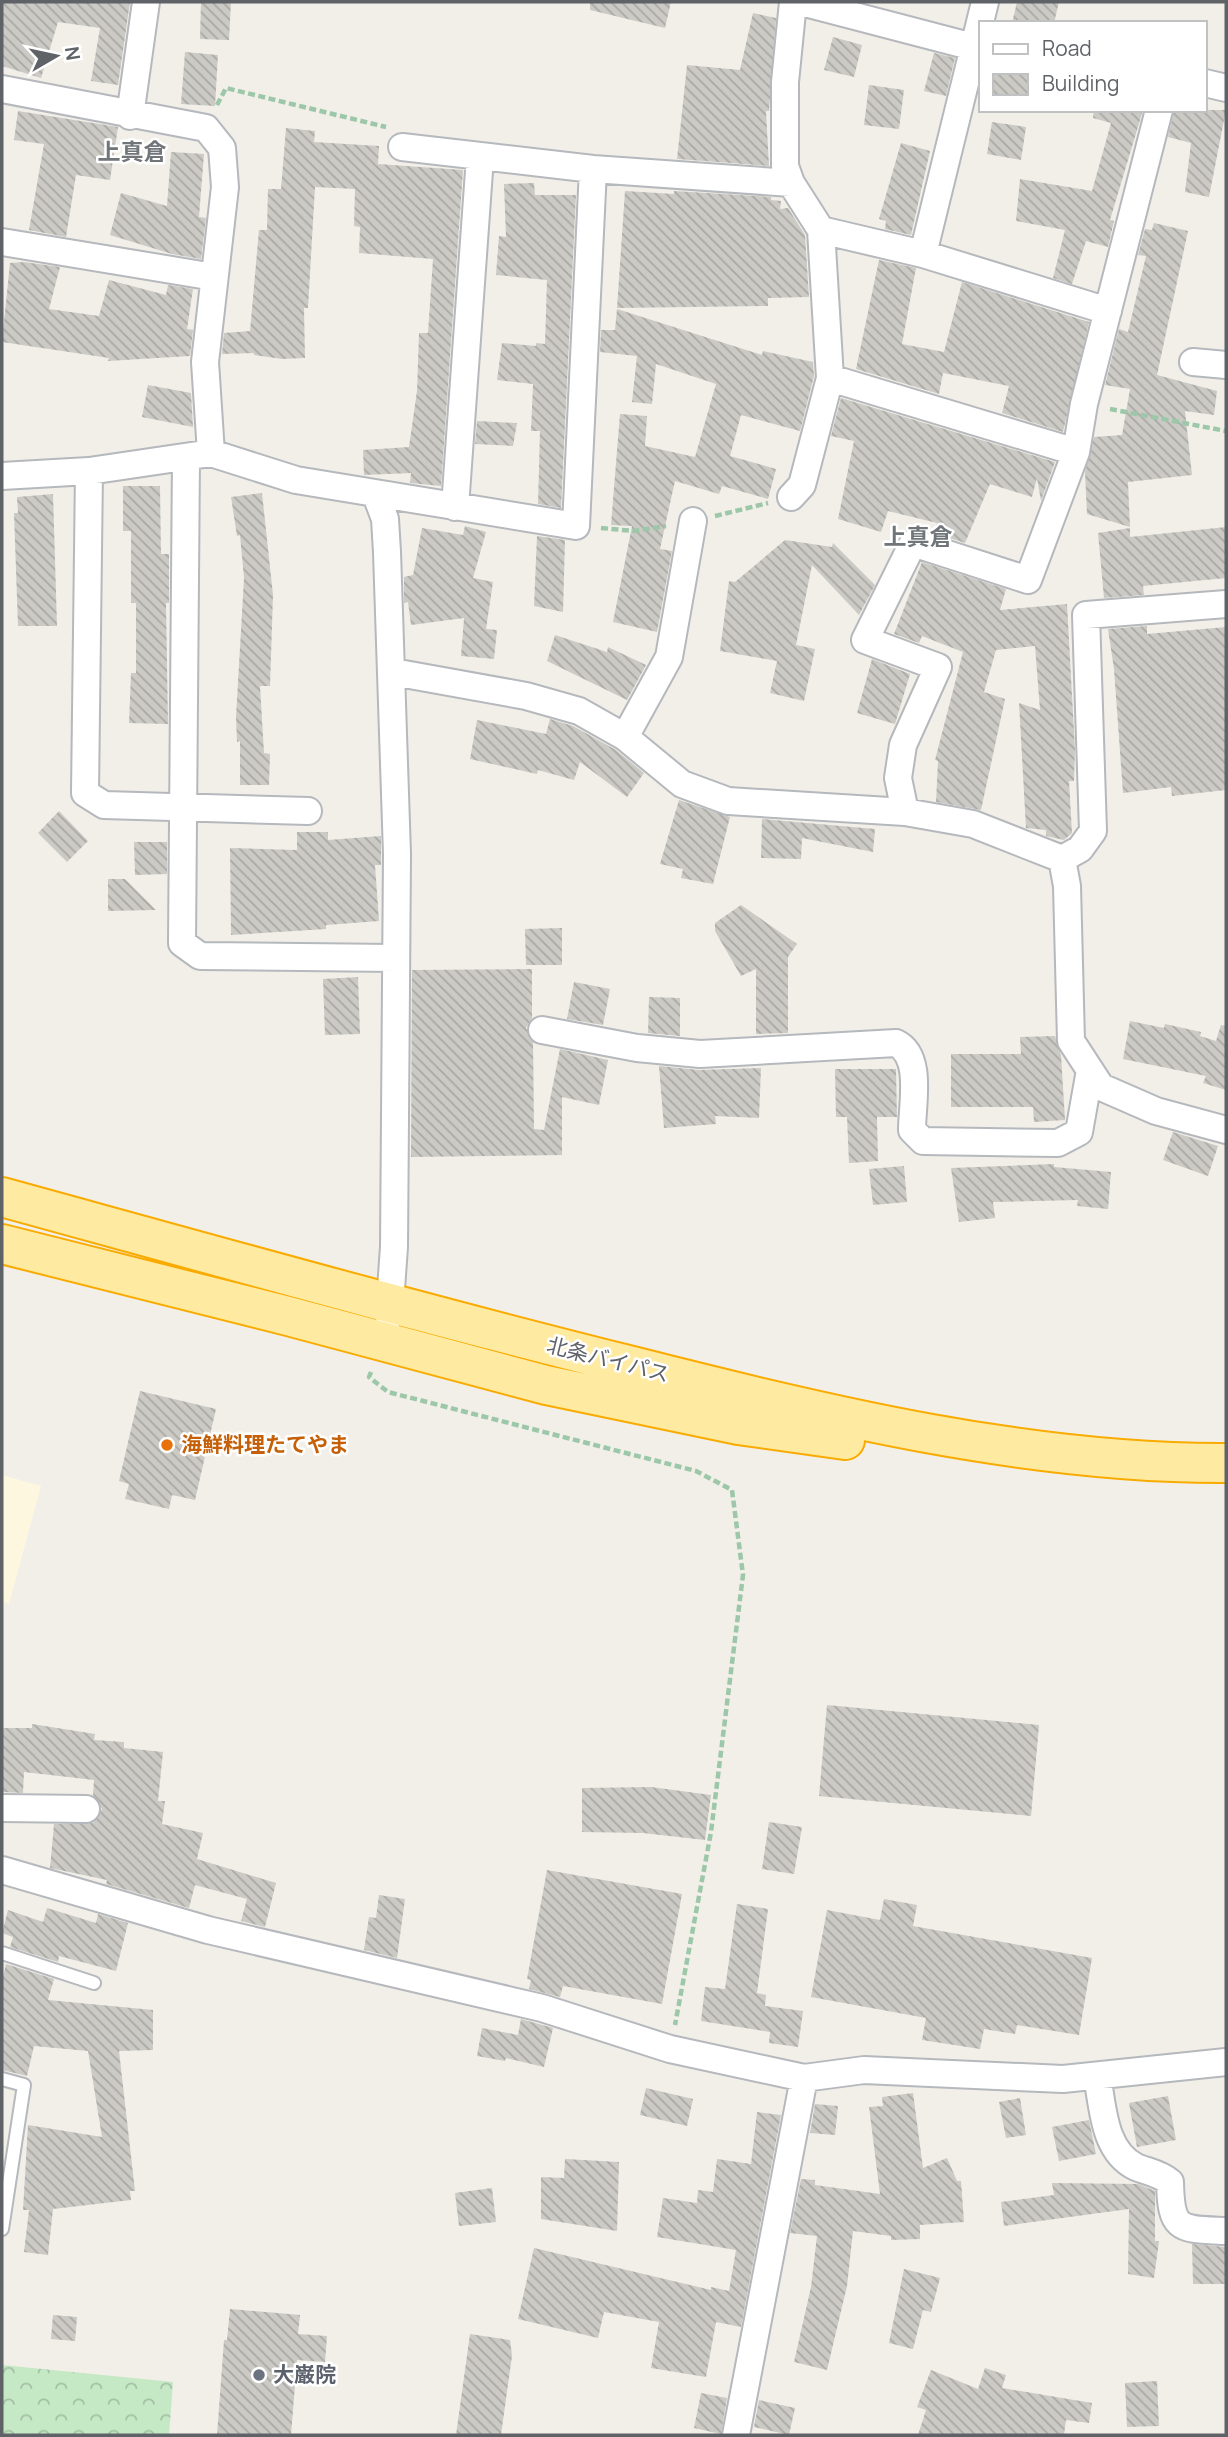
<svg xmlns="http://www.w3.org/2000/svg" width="1228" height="2437" viewBox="0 0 1228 2437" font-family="Manrope,'Noto Sans JP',sans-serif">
	<defs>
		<pattern id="forest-crowns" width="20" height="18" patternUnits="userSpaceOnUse" patternTransform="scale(1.75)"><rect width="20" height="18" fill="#c5e8c5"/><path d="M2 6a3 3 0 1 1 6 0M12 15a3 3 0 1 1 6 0" fill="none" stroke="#a3c0a4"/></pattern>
		<pattern id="building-back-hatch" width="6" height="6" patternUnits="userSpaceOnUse" patternTransform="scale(1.75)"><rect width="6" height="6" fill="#cccac5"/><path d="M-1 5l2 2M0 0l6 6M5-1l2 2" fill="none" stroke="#a9a8a4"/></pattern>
	</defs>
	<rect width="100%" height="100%" fill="#f1efe8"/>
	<!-- commercial -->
	<path fill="#fef7e0" d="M2,1475l39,11 -32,118 -7,-2z"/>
	<!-- forest -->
	<path fill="url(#forest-crowns)" d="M2,2365l171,17 -4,53h-167z"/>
	<!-- building -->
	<path fill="url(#building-back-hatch)" d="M2,2h128l-12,83 -27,-4 9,-53 -42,-6 -17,56 -39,-12z
		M201,2h30l-2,38 -29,-1z
		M590,2h81l-6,26 -75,-18z
		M1017,2h42l-5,21h-42z
		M753,13l23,5 -7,93h-3l3,55 -92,-7 10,-94 53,5z
		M833,37l29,8 -8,32 -30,-7z
		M185,52l33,3 -3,51 -34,-2z
		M934,53l21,5 -9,38 -22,-5z
		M869,85l35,5 -5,39 -35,-4z
		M1094,110h49l-33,110 4,1 -6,26 -22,-6 -14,43 -19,-6 12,-48 -49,-9 4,-42 72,12 19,-68 -18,-5z
		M1174,110h52l-17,87 -24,-5 6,-49 -23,-6z
		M18,111l100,16 -8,53 -34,-5 -10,62 -37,-7 15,-86 -30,-4z
		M992,122l34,5 -5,33 -34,-6z
		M286,128l29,3 -1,11 65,4 -1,18 85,6 -22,316 -31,-3 1,-10 -47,2 -1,-25 46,-3 8,-56 2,-58h9l5,-74 -74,-6 1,-26 -6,-1 1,-37 -40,-2 -7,121h-4l1,50 -23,1 -28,-4v-2l-32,1 2,-21 26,-2 9,-101h8l1,-41h13z
		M901,143l29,8 -19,84 -26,-6 1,-8 -7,-2z
		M171,152l33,2 -5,63 7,1 -5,41 -29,-5 -62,-19 11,-42 46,13z
		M534,183l1,12h41l-15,313 -23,-4 2,-73h-9l2,-47 -36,-4 5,-37 34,3v-3l9,1 2,-64 -51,-5 3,-39 7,1 -2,-53z
		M625,191l49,3v-3l97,6v3l10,1 -1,8 8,-1 17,27 4,62 -41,1v8l-151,2z
		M1154,223l34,8 -31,144 60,16 -3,24 -29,-4 7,64 -64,7 2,45 -43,-13 -2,-42 9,-35 28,-2 8,-46 -25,-4 14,-56 9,3 18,-76 -8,-1 7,-26 7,1z
		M879,260l37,8 -14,76 42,8 18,-70 127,40 -26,110 -61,-19 7,-27 -66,-13 -4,21 -83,-25z
		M24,262l36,5 -11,42 50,7 10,-36 57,15 2,-10 25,4 -6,40 6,1 -3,26 -82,5 1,-3 -107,-16 8,-79z
		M617,309l145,46 1,-4 50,11 1,14 -14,55 -59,-16 -11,41 46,13 -8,30 -46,-13 -3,8 -44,-13 -15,68 12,2 -15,81 -44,-10 19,-96 -21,-1 9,-111 27,2 -2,30 50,11 21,-73 -60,-20 -4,40 -20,-2 5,-46 -37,-4 1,-22h14z
		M148,385l43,8 2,34 -51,-10z
		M841,398l214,64 -14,39 -4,-23 -5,19 -42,-13 -25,59 -31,-10 3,-10 -49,-12 -7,21 -43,-13 16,-78 -23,-5z
		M477,421l40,2 -4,23 -38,-2z
		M123,486h37l1,68h8v49h-3l2,121 -39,-1 2,-50h5v-70h-5v-72h-8z
		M262,493l11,102 -3,91h-10l4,67 6,1 -1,31h-29v-44l-3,1 -1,-25 8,-139 -4,-43 -3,1 -6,-39z
		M53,494l4,132h-39l-4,-113h4l-1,-16z
		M465,526l21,6 -13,46 20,4 -7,47 11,1 -3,29 -33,-3 3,-38 -53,7 -3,-23 -4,1v-26l9,-2 9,-47 41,7z
		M1226,527v51l-83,8 1,9 -40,3 -6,-65 32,-5v9z
		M537,536l28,4 -2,72 -29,-6z
		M785,540l47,7 1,-4 42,42 -16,30 -47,-50 -16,80 19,4 -11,52 -34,-8 7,-32 -57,-10 9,-70 6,1z
		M922,562l84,27 -6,21 67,-6 8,146 -1,31h-5l3,52 -8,7 -18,-4v-6l-20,-2 -7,-125 21,7 -5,-64 -39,4 -12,42 21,7 -24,111 -45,-8 2,-41 -3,-1 28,-108 -41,-16 -3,7 -25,-9z
		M1147,626v8l79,-7v163l-54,6 -1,-9 -48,6 -9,-124 -6,-40z
		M555,635l52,17 1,-5 38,18 -19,35 -80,-39z
		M872,659l38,15 -15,50 -38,-11z
		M550,719l23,7 43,24 28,23 -17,24 -47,-35 -6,18 -36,-10 -1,4 -67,-15 7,-39 69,14z
		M679,800l51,17 -17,67 -32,-6 2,-9 -23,-5z
		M59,811l29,30 -21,21 -29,-29z
		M762,819l113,10 -2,23 -71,-14 -1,21 -40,-1z
		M297,832h31v8l53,-4v29h-6l4,56 -53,4v4l-95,6 -1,-87 67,2z
		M134,842h33v32l-32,1z
		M108,879h17l31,31 -48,1z
		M741,905l56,39 -9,13v76l-32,1v-65l-15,7 -26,-45v-8z
		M562,928v37h-36l-1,-36z
		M532,969v49l-6,10 7,14 1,87 10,1 16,-81 48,11 -9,45 -37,-8v58l-151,2 1,-187z
		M358,977l2,57 -35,1 -2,-56z
		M574,982l36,7 -7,36 -36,-6z
		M649,997l31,1v38l-32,-3z
		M1130,1021l34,7 1,-4 36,8 -1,4 16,5 5,-16 5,1v64l-23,-7 3,-7 -83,-17z
		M1055,1036l6,19 4,65 -31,2 -1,-15h-82v-53h70l-1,-17z
		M659,1066l40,4 62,-2 -2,50 -44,-2 1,8 -52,4z
		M835,1069h61l1,48h-20l1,44 -29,2 -2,-46h-11z
		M1173,1132l45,14 -10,30 -45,-16z
		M1054,1164v3l57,5 -3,37 -31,-3 1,-6 -85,2 2,16 -36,4 -8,-54z
		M904,1166l3,36 -34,3 -4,-36z
		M140,1391l76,18 -21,91 -23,-5 -3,14 -44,-10 4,-15 -10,-3z
		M827,1705l212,20 -8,91 -212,-20z
		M32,1724l63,10 -1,6 30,2v6l39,4 -5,49h7l-3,23 41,9 -6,26 79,24 -11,44 -24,-6 6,-22 -52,-14 -6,23 -83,-24 1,-4 -57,-12 4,-44 39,-1 9,-14 -9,-14 1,-15 -70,-8 -1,21 -21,-1v-64h30z
		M651,1787l60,8 -6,45 -62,-7 -61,-1v-44z
		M769,1822l33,5 -8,47 -32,-5z
		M547,1870l135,24 -20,110 -99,-18 -3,11 -31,-8 2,-9 -4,-1z
		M379,1895l26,4 -8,59 -33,-8 5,-33 7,1z
		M884,1899l33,6 -4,21 179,32 -13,77 -62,-10 -2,9 -31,-5 -4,20 -58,-9 4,-22 -115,-21 16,-87 53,10z
		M737,1904l31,5 -11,84 9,2 -1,11 38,5 -5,36 -29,-4 1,-11 -69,-11 4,-34 20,2z
		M47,1908l49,15 2,-9 30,9 -12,48 -57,-15 -1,6 -48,-15 3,-10 -11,-4 6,-23 35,12z
		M6,1964l48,15 -6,21 105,10v40l-34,1 16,140h-5l1,9 -78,9 -5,46 -24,-3 5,-42h-6l5,-85 74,12 -14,-86 -54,-5 -7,30 -25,-6v-89z
		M521,2019l32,9 -9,39 -38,-9 -1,3 -28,-5 5,-28 36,7z
		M646,2088l47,11 -6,27 -47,-11z
		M913,2093l10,75 24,-10 10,23h4l3,41 -44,3v14l-29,1v-4l-38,-5 -6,55 -20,84 -33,-8 17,-75 6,-51 -27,-3 11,-54 14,1v5l65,9 -11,-87 14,-1 -1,-9z
		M1168,2096l8,44 -39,7 -8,-44z
		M1020,2098l6,37 -20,3 -7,-36z
		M815,2104l23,2 -3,29 -25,-2z
		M757,2112l24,3 -40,212 -25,-5 -10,55 -55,-9 8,-46 -55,-10 -6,26 -80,-19 16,-71 177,42v-3l18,4 7,-41 -79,-13 6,-39 34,5 1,-13 15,2 4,-33 34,5z
		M1089,2120l7,34 -37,7 -7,-34z
		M565,2159l54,3 -2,69 -76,-12v-42l23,1z
		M1052,2183l86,1 17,7v50h4l-5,37 -26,-4 1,-65 -125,17 -3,-24 53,-7z
		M492,2188l4,34 -37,4 -4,-33z
		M1192,2244l34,3v37h-33z
		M904,2269l36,9 -9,34 -8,-2 -10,39 -24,-6z
		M230,2309l70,6 -2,19 29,2 -2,26 -28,-2 -6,75h-74l7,-95h3z
		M53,2315l24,2 -2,24 -24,-2z
		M470,2334l40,6 2,16 -11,79h-45z
		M985,2368l21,7 -4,13 90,15 -3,20 -23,-3 -2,15h-146l8,-25 -9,-3 14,-37 47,19z
		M1157,2381l2,45 -32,1 -2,-44z
		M701,2393l26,5 -6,36 -27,-6z
		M759,2400l36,8 -6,27 -35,-8z"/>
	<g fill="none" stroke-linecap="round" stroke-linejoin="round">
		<!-- service casing -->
		<g stroke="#b5b8bc" stroke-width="16">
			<path id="service" d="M2,1953l92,30
				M2,2079l22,6 -22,144"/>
		</g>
		<!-- minor casing -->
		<g stroke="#b5b8bc" stroke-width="30">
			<path id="minor" d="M793,2l-8,80v84l6,17 30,47 102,24 185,57
				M801,2l180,47
				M1205,83l21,5
				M2,89l204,39 16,20 3,39 -20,175 6,91
				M130,116l16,-114
				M402,147l191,22 198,14
				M2,242l212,35
				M923,254l62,-252
				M1193,362l33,3
				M830,378l246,74
				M186,458l-4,485 18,13 196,2
				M89,471l-4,322 19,12 204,6
				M2,476l87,-5 122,-18 85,27 280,46 17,-357
				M376,495l9,24 2,33 10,302 -3,393 -5,70
				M791,497l11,-12 28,-107 -9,-148
				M455,507l25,-350
				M393,672l133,24 53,15 46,26 57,47 46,17 177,11 68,12 89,35
				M625,737l44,-80 24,-136
				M905,812l-7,-34 5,-33 35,-78 -73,-27 48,-97 115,37 48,-128 8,-48 75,-294
				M1062,859l18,-10 13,-18 -7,-216 140,-11
				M1062,859l5,27 4,155 30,46 55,24 70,19
				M542,1030l95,18 63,6 196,-11c27,13 16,61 16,87l11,11 135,2 21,-11 11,-62
				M2,1808l84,1
				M2,1870l206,60 334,78 128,41 134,29 60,-8 199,9 163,-17
				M1097,2076c6,30 6,75 39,91 12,5 23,6 34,15 1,50 10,47 56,49
				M736,2435l68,-357"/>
		</g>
		<!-- trunk casing -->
		<g stroke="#f9ab00" stroke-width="42">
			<path id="trunk" d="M2,1197c211,58 421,117 634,170 188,48 395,97 590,96
				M2,1244l286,72 258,69 192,40 107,15"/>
		</g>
		<!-- path -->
		<path stroke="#9cc7a9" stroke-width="4.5" stroke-dasharray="7 3.5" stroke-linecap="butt" d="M217,105l9,-17 160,39
			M1110,409l116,22
			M715,516l53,-13
			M601,528l33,3 32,-5
			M371,1372l-2,5 19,15 308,79 36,19 11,85 -32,257 -36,193"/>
		<!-- service -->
		<use href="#service" stroke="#fff" stroke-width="12"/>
		<!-- minor -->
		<use href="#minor" stroke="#fff" stroke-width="26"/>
		<!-- trunk -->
		<use href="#trunk" stroke="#feeaa1" stroke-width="38"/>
	</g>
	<!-- markers -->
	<circle fill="#e8710a" stroke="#fff" stroke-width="2.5" cx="167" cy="1445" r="7"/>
	<circle fill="#6b7280" stroke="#fff" stroke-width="2.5" cx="259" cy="2375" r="7"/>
	<g text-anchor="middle" stroke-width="5" stroke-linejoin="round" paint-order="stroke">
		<!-- street labels -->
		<g font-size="21" fill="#5f6368" stroke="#fff">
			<text transform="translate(608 1360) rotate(14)" y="7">北条バイパス</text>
		</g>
		<!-- food labels -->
		<g font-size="21" font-weight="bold" fill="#c56008" stroke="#fff" text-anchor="start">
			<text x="181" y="1452">海鮮料理たてやま</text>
		</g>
		<!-- worship labels -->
		<g font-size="21" font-weight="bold" fill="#5b616d" stroke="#fff" text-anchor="start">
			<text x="273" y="2382">大巌院</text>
		</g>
		<!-- neighbourhood labels -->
		<g font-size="23" font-weight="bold" fill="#70757a" stroke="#fff">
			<text x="132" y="160">上真倉</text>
			<text x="918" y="545">上真倉</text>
		</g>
	</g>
	<!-- border -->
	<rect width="1228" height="2437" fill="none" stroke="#5f6368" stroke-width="7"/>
	<!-- legend -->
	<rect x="979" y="21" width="228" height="91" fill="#ffffff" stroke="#bfc1c3" stroke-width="2"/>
	<rect x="993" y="44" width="35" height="10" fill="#ffffff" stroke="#bfc1c3" stroke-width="2"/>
	<text x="1042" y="56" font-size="21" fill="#5f6368">Road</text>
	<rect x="993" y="74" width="35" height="21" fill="url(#building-back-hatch)" stroke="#bfc1c3" stroke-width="2"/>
	<text x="1042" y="91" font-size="21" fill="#5f6368">Building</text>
	<!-- north arrow -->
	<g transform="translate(56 56) rotate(81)" stroke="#ffffff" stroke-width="5" paint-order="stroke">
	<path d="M0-5L12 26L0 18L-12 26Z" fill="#5f6368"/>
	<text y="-10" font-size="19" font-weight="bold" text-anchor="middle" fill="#5f6368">N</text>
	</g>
</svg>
